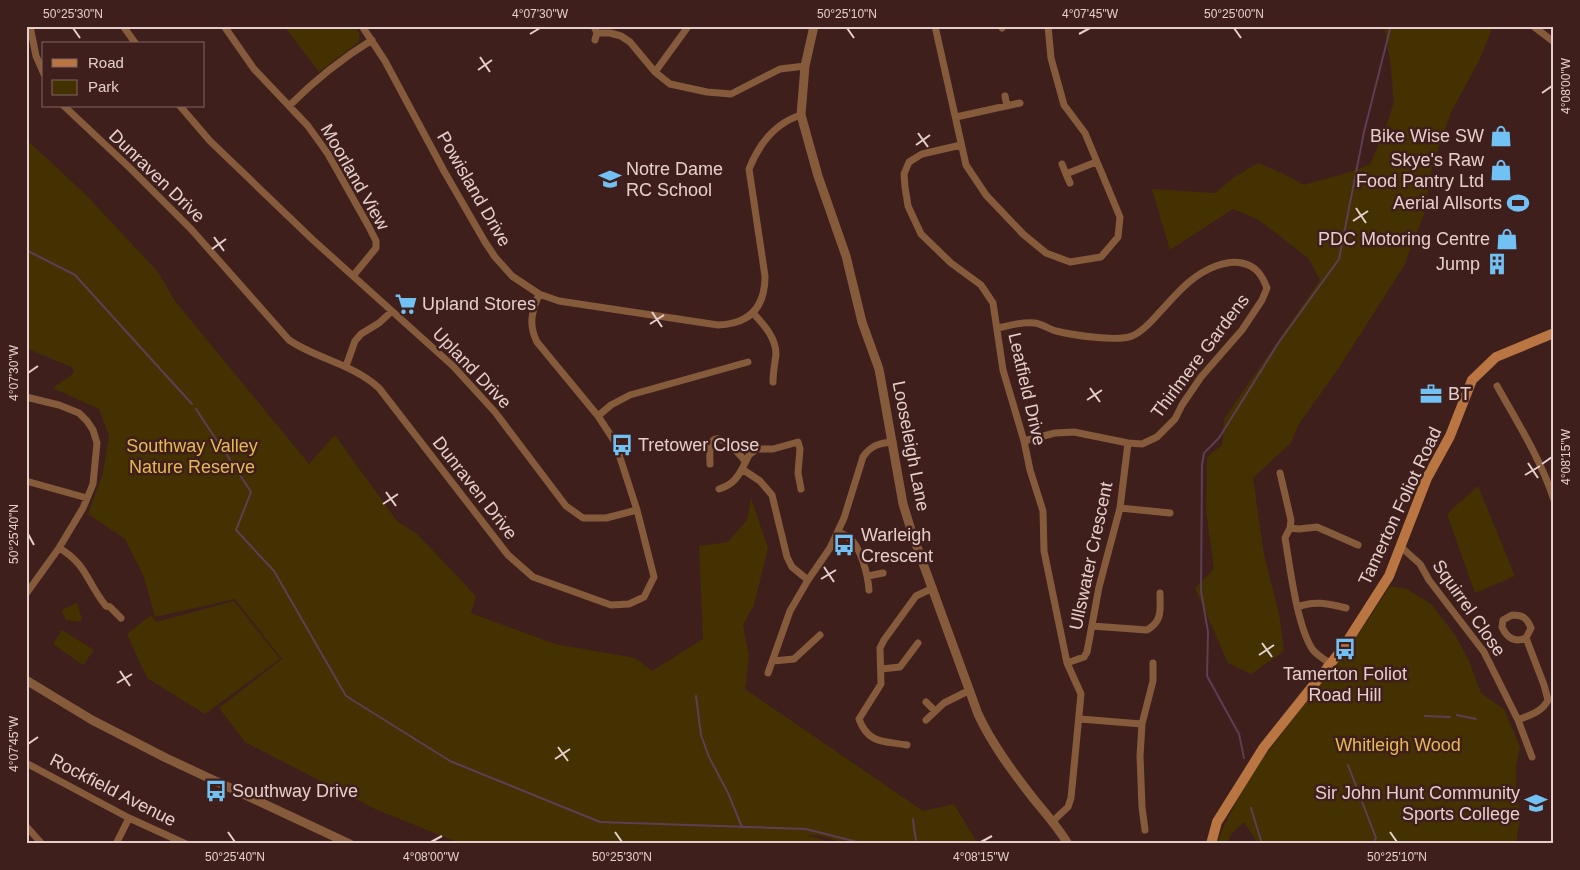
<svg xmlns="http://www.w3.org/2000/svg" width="1580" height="870" viewBox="0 0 1580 870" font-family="Arial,sans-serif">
	<rect width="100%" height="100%" fill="#3f1f1c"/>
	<!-- green -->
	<path fill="#433101" d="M284,26h70l5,7v9l-40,30z
		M1384,26h106l2,3 -13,32 -28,51 -19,55 -8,47 -20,52 -68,106 -37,52 -8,19 -38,35 11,77 15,58 5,38 -33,23 -23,-11 -33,-75 19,-19 -8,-59 1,-53 15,-12 2,-26 96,-139 -11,-21 -50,-39 -26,-11 -63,41 -18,-61 63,4 18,-15 25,-15 26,11 20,11c22,-7 45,-11 66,-21l14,-31 10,-31 -4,-42z
		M26,139l60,56 72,77 17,29 134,163 26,-29 62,86 20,13 59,62 -5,17 84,31 80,14 17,13 51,-32 -4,-93 29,-4 19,-22 4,-22 17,50 -14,57 -11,20 6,31 -4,33 178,122 31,-7 22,37 -3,3h-126l-29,-9h-12l33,9h-377l-87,-35 -130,-67 -26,-34 63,-49 -47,-60 -80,18 -11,-40 -19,-38 -37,-25 15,-41 6,-37 -10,-27 -46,-21 22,-16 -4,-5 -45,-19z
		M1478,486l37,90 -40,17 -28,-79z
		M1390,586l17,3 24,15 24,31 14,26 12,32 23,16 16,38 -4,19v26l5,22 -5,30h-260l-1,-5 -11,-17 -12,11 -5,11h-10l7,-18 26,-51 108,-140z
		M234,601l46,58 -75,55 -58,-36 -20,-44 24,-19 5,7z
		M77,603l5,16 -2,3 -14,-2 -5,-10z
		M62,630l32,20 -11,15 -30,-21z"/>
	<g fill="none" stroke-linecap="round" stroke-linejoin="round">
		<!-- stream -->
		<path stroke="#5c3e55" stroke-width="2" d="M26,250l49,25 117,129
			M196,409l27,41
			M225,452l26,40 -15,38 38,41 72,125 104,65 150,61 206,7 59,15
			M696,696l5,39 8,22 19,36 14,34
			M1457,715l19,4
			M1425,716l25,1
			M1244,758l-5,-24 -32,-58 1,-44 -7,-41 1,-126 2,-12 15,-15 60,-96 60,-83 25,-127 26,-103 -1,-3
			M1348,765l28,73 -3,5
			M1251,808l11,36
			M913,819l1,10 3,15"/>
		<!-- minor -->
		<path stroke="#865b3c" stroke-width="7" d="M30,26l6,30 8,18
			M123,26l13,18
			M224,26l30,43 54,57 20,28 41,73 7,14v7l-23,28
			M362,26l23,35 59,110 41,71 10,15 17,19 27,18 20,7 159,24c32,-1 47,-18 47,-49l-16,-107c10,-25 26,-46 52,-54
			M594,26l3,7 -2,7
			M935,26l31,139 20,30 37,39 23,19 24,9 31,-5 17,-20 2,-20 -35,-84 -21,-28 -13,-47 -3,-32
			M1001,26l1,2
			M1533,26l21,16
			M597,33h13l11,3 9,6 25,30 15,12 37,8 24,2 49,-25 25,-3
			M655,72l32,-44
			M1005,96l2,10
			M64,106l67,63 60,60 98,111c28,19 64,24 90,48l129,167 25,22 78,28 18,-1 15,-7 10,-20 -17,-67 -22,-68 -17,-26 -61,-74c-9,-18 -5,-30 2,-48
			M180,106l30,35 103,99 140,126 42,46 71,94 17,12h23l31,-8
			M289,106c25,-25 52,-47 83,-66
			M956,117l64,-14
			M961,145l-39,9 -13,8 -5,12 1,13 3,19 13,28 30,29 30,22 12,18 10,67 21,71 6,29 13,41 1,40 23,112 14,31 -10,104 -3,9 -15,14
			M1062,164l4,10
			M1070,183l-4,-9 30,-12
			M753,313c10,11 23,24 23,41 -1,9 -3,18 -3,28
			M997,328c12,-2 25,-7 38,-5 7,1 14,6 21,8 17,4 61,11 76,5 10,-4 19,-14 26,-22 18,-19 33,-39 58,-48 8,-3 17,-5 26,-3 14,3 20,12 25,25l-5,12 -20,30 -41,47 -19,28 -7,14 -18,18 -15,7 -14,-1 -54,-11 -19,1 -31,8
			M346,366l9,-25 6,-7 18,-11 12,-11
			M1497,386c21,37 44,74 57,114
			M26,397l33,8 20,8 8,8 6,9 4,13 -4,41 -10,24 -24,40 -33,46
			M598,416l13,-11 19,-10 118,-33
			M710,464c0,-6 -1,-14 1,-20 6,-17 30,12 34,17
			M1280,473l11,47 -1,8 -5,10c5,28 12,90 28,112 4,5 12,10 18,14
			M26,481l61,17
			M719,489c12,-4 17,-9 23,-20
			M801,489l-3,-16 2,-24 -2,-7 -25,7h-16l-8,6 -7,14 18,12 12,14 15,62 5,10 16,13
			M1120,508l50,5
			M1290,528l9,1 18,-2 41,18
			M838,532c4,2 8,3 11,6 12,8 19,38 20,52
			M1401,547l19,17 9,16 55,72 34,68 14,37
			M59,548c28,16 28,35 47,58l4,1 11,11
			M868,576l15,-3
			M1298,607c16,-7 31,-3 48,1
			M1512,615c11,0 15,3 19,13l-5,10c-11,5 -19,0 -24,-11l1,-7z
			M1092,626l55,4c16,-9 13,-21 13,-37
			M773,661l21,-2 26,-24
			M1067,663l17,-6 3,-5 12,-65 21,-79 8,-65
			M881,669l19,-2 18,-24
			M768,673l22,-62 18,-31 22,-32 14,-30 19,-61c8,-12 17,-14 30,-15
			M926,702l9,9
			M1080,719l62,5
			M926,720l18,-17 26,-13
			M1518,720c12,-5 24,-8 30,-20l-4,-15 -18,-47
			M907,745c-23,-4 -39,-1 -48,-26l22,-35 -1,-36 4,-8 32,-44 17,-8
			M26,763l103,55 57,26
			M26,826l16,18
			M1145,830l-3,-23 -2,-51 2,-32 11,-43v-18
			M116,844l13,-26"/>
		<!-- tertiary -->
		<path stroke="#865b3c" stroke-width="9" d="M814,26l-9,40 -4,49 17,61 28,80 16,66 17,47 24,135 9,29 66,181c14,30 34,57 55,84 12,15 25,29 35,46
			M26,680l66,40 74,38 184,86"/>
		<!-- secondary -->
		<path stroke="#b97542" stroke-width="10" d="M1211,844l6,-22 47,-75 79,-99 46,-72 38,-98 23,-42 22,-56 24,-23 58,-24"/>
	</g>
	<!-- ticks -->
	<path fill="none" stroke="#e5cfcd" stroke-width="2" d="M73,28l7,10M847,28l7,10M1234,28l7,10M530,34l10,-6M1079,34l11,-6M480,57l10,15M478,70l14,-10M1542,93l10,-7M918,133l10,14M916,145l14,-10M1356,208l10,15M1353,221l15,-10M214,237l10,14M212,249l14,-10M652,312l10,15M650,324l14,-9M28,373l10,-7M1090,388l10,14M1087,400l15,-10M1528,463l10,15M1542,464l10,-7M1525,475l15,-9M386,492l10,14M383,504l15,-10M28,534l6,11M824,567l10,15M821,579l15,-9M1262,643l10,14M1259,655l15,-10M120,671l10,15M117,683l15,-9M28,744l10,-7M558,747l10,14M555,759l15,-10M228,832l7,10M615,832l7,10M1390,832l7,10M431,842l11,-6M981,842l11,-6"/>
	<!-- icons -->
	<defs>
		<g id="shop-bare" transform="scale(1.725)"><path d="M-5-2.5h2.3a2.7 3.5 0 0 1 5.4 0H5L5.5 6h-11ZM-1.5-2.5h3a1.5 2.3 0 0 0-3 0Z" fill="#72c1f5" stroke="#3f1f1c" stroke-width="2.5" paint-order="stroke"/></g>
		<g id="school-bare" transform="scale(1.725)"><path d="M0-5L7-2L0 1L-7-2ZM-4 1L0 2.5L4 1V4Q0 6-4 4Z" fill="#72c1f5" stroke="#3f1f1c" stroke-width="2.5" paint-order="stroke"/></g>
		<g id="stadium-bare" transform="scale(1.725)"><path d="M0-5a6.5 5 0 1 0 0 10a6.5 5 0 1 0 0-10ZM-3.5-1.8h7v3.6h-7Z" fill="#72c1f5" stroke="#3f1f1c" stroke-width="2.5" paint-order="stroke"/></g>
		<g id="building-bare" transform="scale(1.725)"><path d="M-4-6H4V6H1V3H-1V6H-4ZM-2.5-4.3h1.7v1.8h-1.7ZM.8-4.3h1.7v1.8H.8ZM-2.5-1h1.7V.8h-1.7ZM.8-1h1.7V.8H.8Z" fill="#72c1f5" stroke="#3f1f1c" stroke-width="2.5" paint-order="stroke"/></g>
		<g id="supermarket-bare" transform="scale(1.725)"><path d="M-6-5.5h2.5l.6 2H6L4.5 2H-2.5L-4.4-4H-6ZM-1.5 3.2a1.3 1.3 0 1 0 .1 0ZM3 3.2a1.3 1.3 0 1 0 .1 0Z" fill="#72c1f5" stroke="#3f1f1c" stroke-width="2.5" paint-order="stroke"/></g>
		<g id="office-bare" transform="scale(1.725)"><path d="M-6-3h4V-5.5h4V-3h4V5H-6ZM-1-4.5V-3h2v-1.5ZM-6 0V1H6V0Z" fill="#72c1f5" stroke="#3f1f1c" stroke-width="2.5" paint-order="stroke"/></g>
		<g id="bus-bare" transform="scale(1.725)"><path d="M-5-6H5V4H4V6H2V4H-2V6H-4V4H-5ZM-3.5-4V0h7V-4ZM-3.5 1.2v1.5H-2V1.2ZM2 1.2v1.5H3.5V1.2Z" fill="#72c1f5" stroke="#3f1f1c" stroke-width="2.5" paint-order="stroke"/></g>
	</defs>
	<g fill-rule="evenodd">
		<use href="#shop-bare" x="1501" y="136"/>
		<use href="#shop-bare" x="1501" y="170"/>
		<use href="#school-bare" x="610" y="179"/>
		<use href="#stadium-bare" x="1518" y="203"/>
		<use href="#shop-bare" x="1507" y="239"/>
		<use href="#building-bare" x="1497" y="264"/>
		<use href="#supermarket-bare" x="406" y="304"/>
		<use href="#office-bare" x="1431" y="394"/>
		<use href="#bus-bare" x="622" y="445"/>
		<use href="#bus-bare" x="844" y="545"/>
		<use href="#bus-bare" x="1345" y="649"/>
		<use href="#bus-bare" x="216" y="791"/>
		<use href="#school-bare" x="1536" y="803"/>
	</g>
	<g text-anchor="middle" stroke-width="5" stroke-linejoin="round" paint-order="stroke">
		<!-- poi labels -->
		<g font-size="18" fill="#e5cfcd" stroke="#3f1f1c" text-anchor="end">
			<text x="1484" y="142">Bike Wise SW</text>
			<text x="1484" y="166">Skye's Raw<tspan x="1484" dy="21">Food Pantry Ltd</tspan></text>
			<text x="626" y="175" text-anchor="start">Notre Dame<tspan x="626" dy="21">RC School</tspan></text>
			<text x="1502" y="209">Aerial Allsorts</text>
			<text x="1490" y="245">PDC Motoring Centre</text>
			<text x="1480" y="270">Jump</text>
			<text x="422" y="310" text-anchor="start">Upland Stores</text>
			<text x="1448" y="400" text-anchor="start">BT</text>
			<text x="638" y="451" text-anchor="start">Tretower Close</text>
			<text x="861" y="541" text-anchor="start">Warleigh<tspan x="861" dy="21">Crescent</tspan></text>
			<text x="1345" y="680" text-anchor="middle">Tamerton Foliot<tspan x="1345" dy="21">Road Hill</tspan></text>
			<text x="232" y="797" text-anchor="start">Southway Drive</text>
			<text x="1520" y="799">Sir John Hunt Community<tspan x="1520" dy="21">Sports College</tspan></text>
		</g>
		<!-- street labels -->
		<g font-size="18" fill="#e5cfcd" stroke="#3f1f1c">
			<text transform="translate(157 176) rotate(44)" y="6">Dunraven Drive</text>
			<text transform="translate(355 177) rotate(60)" y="6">Moorland View</text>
			<text transform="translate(474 189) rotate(60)" y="6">Powisland Drive</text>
			<text transform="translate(1200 356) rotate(-53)" y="6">Thirlmere Gardens</text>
			<text transform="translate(472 368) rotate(46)" y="6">Upland Drive</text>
			<text transform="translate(1027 389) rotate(77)" y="6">Leatfield Drive</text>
			<text transform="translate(911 446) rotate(79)" y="6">Looseleigh Lane</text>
			<text transform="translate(475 488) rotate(52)" y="6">Dunraven Drive</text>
			<text transform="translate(1400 506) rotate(-65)" y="6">Tamerton Foliot Road</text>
			<text transform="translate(1091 556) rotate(-78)" y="6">Ullswater Crescent</text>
			<text transform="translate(1469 608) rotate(55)" y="6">Squirrel Close</text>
			<text transform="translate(113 790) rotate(27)" y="6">Rockfield Avenue</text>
		</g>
		<!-- park labels -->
		<g font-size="18" fill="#e6ba52" stroke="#3f1f1c">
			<text x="192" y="452">Southway Valley<tspan x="192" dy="21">Nature Reserve</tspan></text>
			<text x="1398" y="751">Whitleigh Wood</text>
		</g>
	</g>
	<!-- border -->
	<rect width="1580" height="870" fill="none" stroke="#3f1f1c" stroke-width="55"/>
	<!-- legend -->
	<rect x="42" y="42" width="162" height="65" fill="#3f1f1c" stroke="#816563"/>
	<rect x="52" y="59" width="25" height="8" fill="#b97542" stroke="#816563"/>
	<text x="88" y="68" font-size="15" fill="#e5cfcd">Road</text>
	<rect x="52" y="80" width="25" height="15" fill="#433101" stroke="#816563"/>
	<text x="88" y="92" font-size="15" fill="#e5cfcd">Park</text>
	<rect x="28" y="28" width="1524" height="814" fill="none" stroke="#e5cfcd" stroke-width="2"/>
	<g font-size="12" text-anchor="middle" fill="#e5cfcd">
		<text x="73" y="18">50°25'30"N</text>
		<text x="540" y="18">4°07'30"W</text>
		<text x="847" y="18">50°25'10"N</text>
		<text x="1090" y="18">4°07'45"W</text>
		<text x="1234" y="18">50°25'00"N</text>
		<text transform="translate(1566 86) rotate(-90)" y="4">4°08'00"W</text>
		<text transform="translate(14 373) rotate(-90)" y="4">4°07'30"W</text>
		<text transform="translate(1566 457) rotate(-90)" y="4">4°08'15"W</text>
		<text transform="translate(14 534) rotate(-90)" y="4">50°25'40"N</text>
		<text transform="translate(14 744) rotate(-90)" y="4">4°07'45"W</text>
		<text x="235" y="861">50°25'40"N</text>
		<text x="431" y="861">4°08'00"W</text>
		<text x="622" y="861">50°25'30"N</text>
		<text x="981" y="861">4°08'15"W</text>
		<text x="1397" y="861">50°25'10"N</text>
	</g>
</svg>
